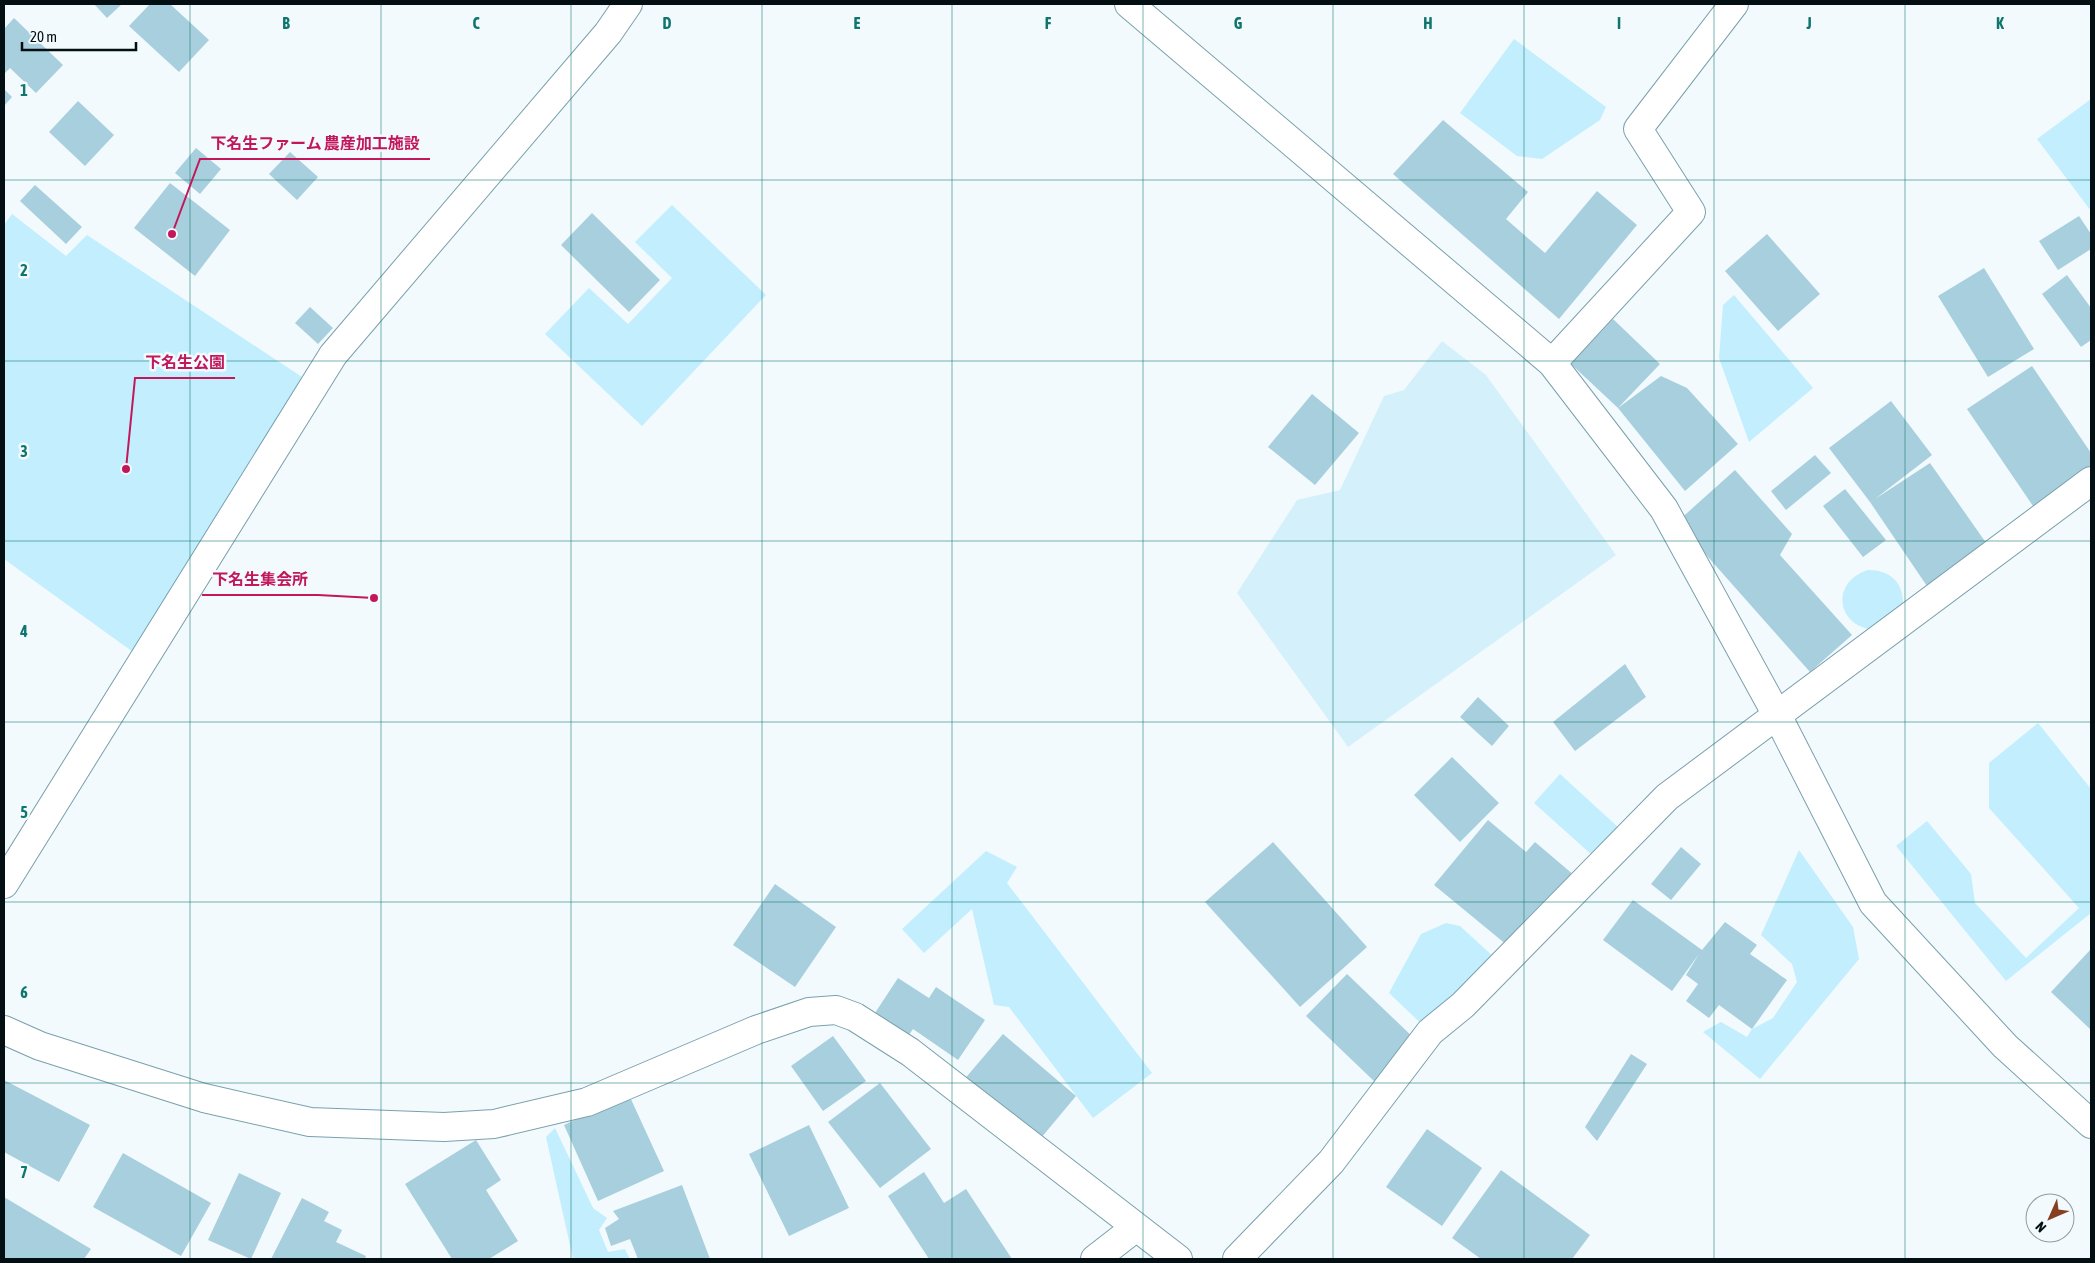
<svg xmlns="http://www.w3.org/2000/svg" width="2095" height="1263" viewBox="0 0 2095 1263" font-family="'Asap Condensed','Noto Sans JP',sans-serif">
	<rect width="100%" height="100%" fill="#f2fafd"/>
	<!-- built -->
	<path fill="#d4f1fb" d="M1442,341l44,34 130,180 -268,192 -111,-154 60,-93 43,-10 44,-94 20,-6z"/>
	<!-- green -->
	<path fill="#c2eefe" d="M1514,39l92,68 -6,13 -58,39 -25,-3 -57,-43z
		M2091,99v112l-54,-72z
		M672,205l94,90 -124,131 -97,-92 44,-46 39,36 44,-46 -37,-36z
		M12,214l54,42 21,-21 218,144 -172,273 -129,-93v-334z
		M1734,295l79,93 -64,54 -30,-84 4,-53z
		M1868,570c23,0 36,13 35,36l-28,24c-39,-3 -45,-48 -7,-60z
		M2038,723l53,66v124l-85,68 -110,-135 31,-25 44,53 4,29 51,55 53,-50 -90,-100v-45z
		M1560,774l59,54 -26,28 -59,-53z
		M1799,850l54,77 6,32 -99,120 -57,-47 18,-10 26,15 5,-8 21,-11 24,-36 -5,-18 -31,-29z
		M986,851l31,16 -10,16 145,190 -59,45 -84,-111 -15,-2 -22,-96 -48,44 -22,-24z
		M1446,923l14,3 37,34 -67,72 -41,-39 32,-59z
		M555,1128l38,80 14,10 -8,12 9,22 17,-3 5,10h-57l-27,-122z"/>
	<!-- building -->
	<path fill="#a8cfdd" d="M94,4h28l-15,14z
		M150,4h20l39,36 -30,32 -50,-46z
		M14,18l49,47 -27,28 -26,-25 -6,6v-45z
		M4,89l8,8 -8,9z
		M78,101l36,34 -29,31 -36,-34z
		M1443,120l85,72 -22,27 39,34 52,-62 40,34 -78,94 -166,-145z
		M196,148l25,21 -21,25 -25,-21z
		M290,152l28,25 -21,23 -28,-26z
		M170,183l60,47 -35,46 -61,-48z
		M35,185l47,42 -16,17 -46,-43z
		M592,213l68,67 -31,32 -68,-67z
		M2079,216l12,18v15l-33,21 -19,-29z
		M1767,234l53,60 -42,37 -53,-60z
		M1984,268l50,81 -46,28 -50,-81z
		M2067,275l24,33v32l-10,7 -39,-53z
		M310,307l23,21 -15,16 -23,-21z
		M1613,319l47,45 -42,44 43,-32 26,12 51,56 -53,47 -67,-83 -47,-44z
		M2032,366l59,87v13l-58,40 -66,-97z
		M1312,394l47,39 -44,52 -47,-38z
		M1891,401l41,54 -57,44 55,-36 59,84 -60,42 -59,-87 -41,-54z
		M1815,455l16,18 -45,37 -15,-19z
		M1735,470l57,64 -12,21 72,80 -42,37 -133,-150z
		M1845,489l41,51 -23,17 -40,-51z
		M1625,664l21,33 -71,54 -22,-29z
		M1478,697l31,29 -17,20 -32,-29z
		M1452,757l47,46 -39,39 -46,-47z
		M1488,820l38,32 9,-10 40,34 -62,74 -79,-65z
		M1273,842l94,105 -67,60 -95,-105z
		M1681,847l20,17 -30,36 -20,-16z
		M775,884l61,43 -41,60 -62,-42z
		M1633,900l69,50 23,-28 32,23 -7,9 37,26 -35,49 -33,-24 -10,13 -23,-17 12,-17 -12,-9 13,-21 -27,37 -69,-51z
		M2091,949v81l-40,-38z
		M1347,974l69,66 -40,43 -70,-67z
		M898,978l31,20 7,-11 49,33 -27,40 -45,-31 -7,10 -33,-23z
		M1003,1034l73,62 -40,48 -74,-62z
		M833,1036l33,45 -43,30 -32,-45z
		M1631,1054l16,10 -50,77 -12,-14z
		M4,1080l86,45 -31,57 -55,-30z
		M880,1083l51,66 -51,39 -52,-66z
		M629,1095l35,76 -66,30 -34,-76z
		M809,1125l40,83 -60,28 -40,-82z
		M1427,1129l55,39 -40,58 -56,-39z
		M476,1140l25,40 -15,10 32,51 -29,18h-37l-47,-75z
		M123,1153l88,50 -30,53 -88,-49z
		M1501,1170l89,65 -18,24h-91l-29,-21z
		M924,1172l20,31 22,-14 46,70h-83l-41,-63z
		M239,1173l42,20 -30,66 -43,-19z
		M682,1185l28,74h-72l-8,-20 -19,7 -6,-18 14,-9 -6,-8z
		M4,1197l87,52 -7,10h-80z
		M302,1198l27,14 -5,9 18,9 -6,12 30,14 -1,3h-94z"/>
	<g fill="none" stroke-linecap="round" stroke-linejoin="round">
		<!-- minor casing -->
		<g stroke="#7aa0ad" stroke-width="30">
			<path id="minor" d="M1552,363l139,-151 -53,-83 96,-125
				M4,884l329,-529 275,-322 20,-29
				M4,1030l36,16 164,52 106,24 134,5 50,-3 93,-22 169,-72 53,-18 27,-2 19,7 55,35 268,207
				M1095,1259l40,-31
				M1237,1259l94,-97 99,-130 33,-27 204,-208 424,-316"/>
		</g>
		<!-- tertiary casing -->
		<g stroke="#7aa0ad" stroke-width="30">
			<path id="tertiary" d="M1129,4l423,359 112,146 113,206 96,188 132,143 86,78"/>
		</g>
		<!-- minor -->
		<use href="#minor" stroke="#fff" stroke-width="28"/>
		<!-- tertiary -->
		<use href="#tertiary" stroke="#fff" stroke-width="28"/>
	</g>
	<!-- grid -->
	<path fill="none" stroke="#0f766e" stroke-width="1" stroke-opacity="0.55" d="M190,4v1255M381,4v1255M571,4v1255M762,4v1255M952,4v1255M1143,4v1255M1333,4v1255M1524,4v1255M1714,4v1255M1905,4v1255M4,180h2087M4,361h2087M4,541h2087M4,722h2087M4,902h2087M4,1083h2087"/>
	<g font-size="16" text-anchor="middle" font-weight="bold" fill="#0f766e" stroke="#f2fafd" stroke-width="5" stroke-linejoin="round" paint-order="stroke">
		<text x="286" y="29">B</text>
		<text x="476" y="29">C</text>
		<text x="667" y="29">D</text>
		<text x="857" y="29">E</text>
		<text x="1048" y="29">F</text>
		<text x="1238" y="29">G</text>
		<text x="1428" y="29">H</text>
		<text x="1619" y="29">I</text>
		<text x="1809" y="29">J</text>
		<text x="2000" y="29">K</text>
		<text x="24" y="96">1</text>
		<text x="24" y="276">2</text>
		<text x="24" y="457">3</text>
		<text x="24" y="637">4</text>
		<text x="24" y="818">5</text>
		<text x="24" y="998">6</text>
		<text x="24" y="1178">7</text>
	</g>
	<!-- callouts -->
	<path fill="none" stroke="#c2185b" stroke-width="2" d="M172 234L200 159H430M126 469L135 378H235M374 598L318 595H202"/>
	<g fill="#c2185b" stroke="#f2fafd" stroke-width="2">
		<circle cx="172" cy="234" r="5"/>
		<circle cx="126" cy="469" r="5"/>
		<circle cx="374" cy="598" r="5"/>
	</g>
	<g font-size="16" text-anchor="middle" font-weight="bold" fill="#c2185b" stroke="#f2fafd" stroke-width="5" stroke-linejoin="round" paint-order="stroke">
		<text x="315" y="149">下名生ファーム 農産加工施設</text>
		<text x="185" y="368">下名生公園</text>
		<text x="260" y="585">下名生集会所</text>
	</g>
	<!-- border -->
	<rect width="2095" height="1263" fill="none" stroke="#030f13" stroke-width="10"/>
	<!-- north arrow -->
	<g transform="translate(2050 1218) rotate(225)"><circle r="24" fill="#f2fafd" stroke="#929c9f"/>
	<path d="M0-4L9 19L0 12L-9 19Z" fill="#873f21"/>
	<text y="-8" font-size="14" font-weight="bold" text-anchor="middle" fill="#030f13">N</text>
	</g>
	<!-- scale -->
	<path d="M22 42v8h114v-8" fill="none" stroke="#030f13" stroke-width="2.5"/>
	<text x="30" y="42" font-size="15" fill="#030f13" stroke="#f2fafd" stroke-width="4" paint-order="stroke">20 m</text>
</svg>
